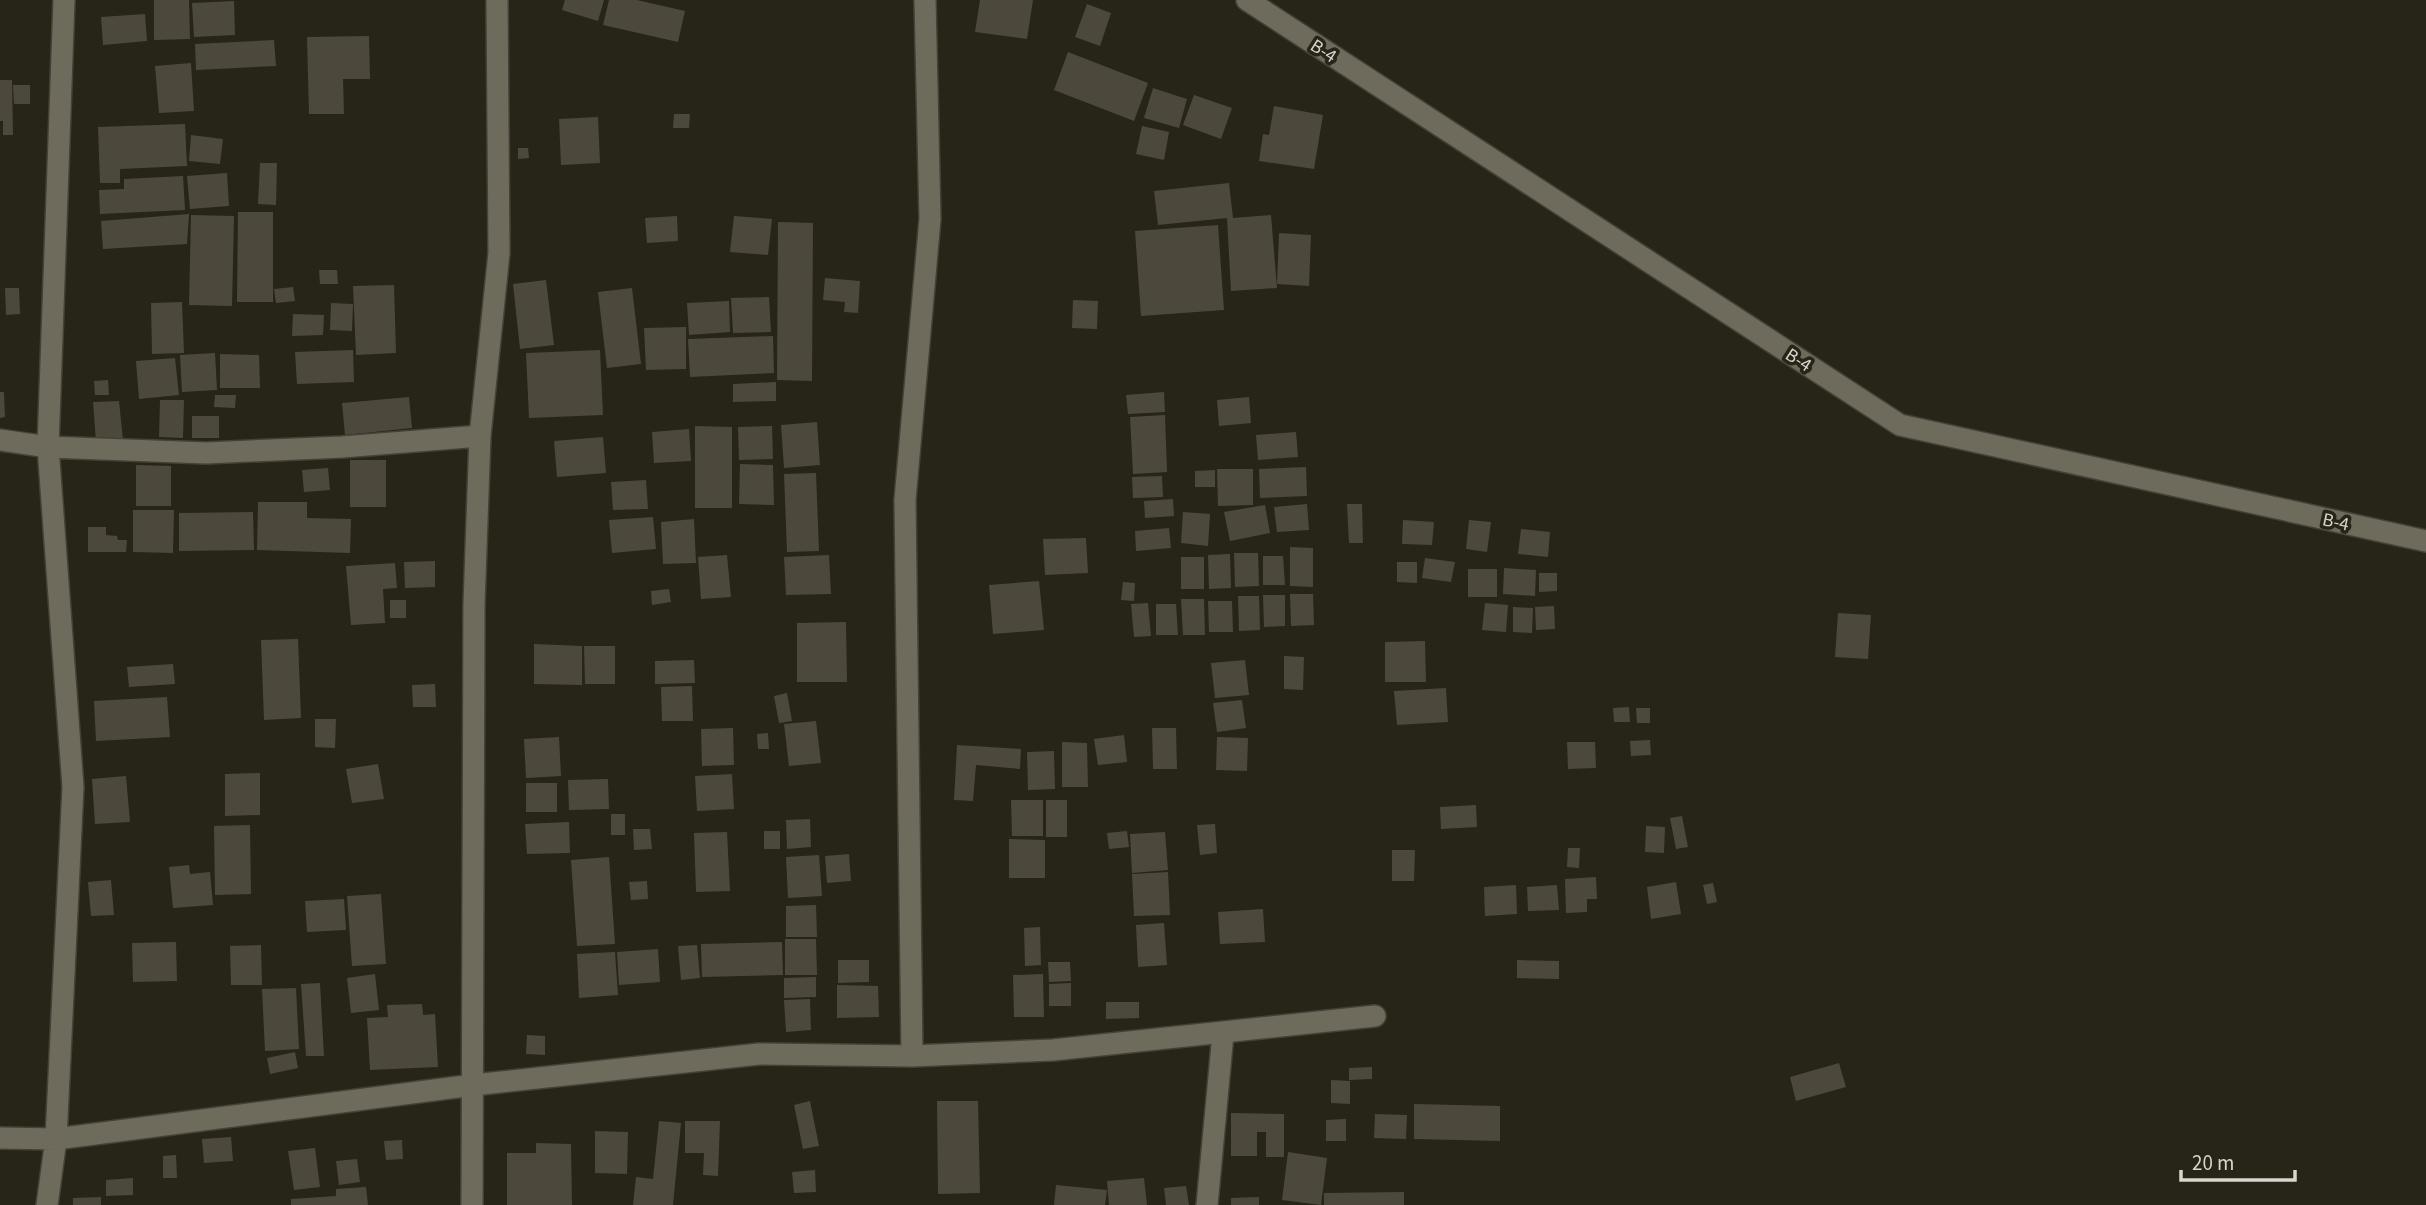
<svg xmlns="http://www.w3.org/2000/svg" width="2426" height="1205" viewBox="0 0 2426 1205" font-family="'Source Sans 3',sans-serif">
	<rect width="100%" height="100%" fill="#272418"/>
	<!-- building -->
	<path fill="#4c493c" d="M154,0h35l1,39 -36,1z
		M565,0h39l-6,21 -36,-11z
		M609,0h28l48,11 -7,31 -75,-17z
		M980,0h53l-6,39 -52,-7z
		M234,1l1,34 -41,2 -2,-34z
		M1087,4l24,9 -11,33 -25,-9z
		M145,14l2,27 -44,4 -2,-28z
		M369,36l1,43h-27l1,35h-35l-2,-77z
		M274,40l2,26 -80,4 -1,-26z
		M1068,52l80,31 -14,38 -80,-31z
		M191,63l3,48 -35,2 -4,-47z
		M0,80h12l1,55h-10v-14h-3z
		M13,85h17v19h-16z
		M1153,88l34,11 -8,29 -35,-10z
		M1194,95l38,13 -11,31 -38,-14z
		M1274,106l49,9 -9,54 -55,-8 4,-27 6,1z
		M674,114h16l-1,14h-16z
		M598,117l2,46 -39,2 -2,-46z
		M185,124l2,42 -67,3v14h-20l-2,-56z
		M1142,126l27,6 -5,28 -28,-6z
		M191,135l32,4 -3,25 -31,-3z
		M518,148h10l1,10 -11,1z
		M260,163h17l-1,42 -18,-1z
		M227,173l2,33 -39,3 -3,-33z
		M183,176l2,34 -85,4 -1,-24 25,-1v-10z
		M1229,183l4,35 38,-3 6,73 -46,3 -4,-73 -69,7 -4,-34z
		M238,212h35v90h-36z
		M189,214l-2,30 -84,5 -2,-28z
		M191,215l43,1 -2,90 -43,-1z
		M677,216l1,25 -31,2 -2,-25z
		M734,216l38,3 -4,36 -38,-3z
		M778,222l35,1 -1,158 -35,-1z
		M1218,225l6,85 -83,6 -6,-85z
		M1279,233l32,2 -2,51 -32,-2z
		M319,270h18l1,14h-18z
		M825,278l35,3 -2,32 -14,-1 1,-10 -22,-2z
		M546,280l8,65 -34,4 -7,-65z
		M394,285l2,68 -40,2 -3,-69z
		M293,287l2,14 -19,2 -2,-14z
		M5,288h14l1,26 -14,1z
		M632,288l9,76 -34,4 -9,-76z
		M769,297l2,35 -38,1 -2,-35z
		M1073,300l25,1 -1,28 -25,-1z
		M729,301l1,31 -41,3 -2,-32z
		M182,302l2,51 -32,1 -1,-51z
		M331,303l22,1 -1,27 -22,-1z
		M293,314l31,1 -1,20 -31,1z
		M686,327v42l-40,1 -2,-42z
		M773,336l1,37 -84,4 -2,-38z
		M353,350l1,32 -57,2 -2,-32z
		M600,350l3,65 -74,3 -3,-65z
		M215,353l2,37 -35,2 -2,-37z
		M220,354l39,1 1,33h-40z
		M175,358l4,37 -40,4 -3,-38z
		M108,380l1,15h-14l-1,-14z
		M776,382v19l-43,1v-18z
		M0,392h4l1,25 -5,1z
		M1164,392l1,20 -37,2 -2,-19z
		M215,395h21l-1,13 -21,-1z
		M409,397l3,31 -67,7 -3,-32z
		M1249,397l2,26 -32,3 -2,-26z
		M160,400h24l-1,38 -24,-1z
		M119,401l4,39 -27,2 -3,-40z
		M1165,415l2,57 -34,2 -3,-57z
		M192,416h27v22h-27z
		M817,422l3,43 -36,3 -3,-43z
		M695,426l37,1v81h-37z
		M772,426l1,33 -34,1 -1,-33z
		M689,429l2,32 -37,2 -2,-31z
		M1296,432l2,25 -40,3 -2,-25z
		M603,437l3,36 -49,4 -3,-36z
		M350,460h36v47h-36z
		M740,464l33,1 1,40 -35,-1z
		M136,465l35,1v40h-35z
		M1306,467l1,29 -47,2 -1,-29z
		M328,468l2,22 -26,2 -2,-22z
		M1217,469h36v36l-35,1z
		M1215,470v17h-20v-16z
		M816,473l3,78 -32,1 -3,-78z
		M1162,476l1,21 -30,1 -1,-21z
		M646,480l2,29 -35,1 -2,-28z
		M1173,499l1,17 -29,2 -1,-17z
		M258,502h49v16l44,1 -1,34 -93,-3z
		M1307,504l2,26 -32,2 -3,-25z
		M1347,504h15l1,39h-14z
		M1265,505l5,28 -40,8 -6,-29z
		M133,510h41l-1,43 -40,-1z
		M253,512l1,38 -75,1v-38z
		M1183,512l27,2 -2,32 -27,-3z
		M653,517l3,32 -44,4 -3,-33z
		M694,519l2,44 -33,1 -2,-42z
		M1403,520l31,2 -2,23 -30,-1z
		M1469,520l22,2 -4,30 -21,-3z
		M88,527h18v8l11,1 1,4h9l-1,12h-38z
		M1169,528l2,20 -35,3 -1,-20z
		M1521,529l29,3 -2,25 -30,-3z
		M1086,538l2,35 -43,2 -2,-36z
		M1290,547l23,1v39l-23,-1z
		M1234,553h24l1,33 -24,1z
		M1230,554l1,34 -22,1 -1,-34z
		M727,555l4,42 -30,2 -3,-42z
		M829,555l2,39 -45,1 -2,-38z
		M1263,556h20l2,29h-22z
		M1181,557h23v32h-23z
		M1425,558l30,4 -4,20 -29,-4z
		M435,561v26l-30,1 -1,-26z
		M1397,562h20v21l-20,-1z
		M395,563l2,25 -14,1 2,34 -34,2 -5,-59z
		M1504,568l32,2 -1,26 -32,-2z
		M1468,569h29v28h-29z
		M1539,573h18v18l-18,1z
		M1039,581l5,49 -51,4 -4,-49z
		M1123,582l12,1 -1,18 -13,-1z
		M669,589l2,13 -19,3 -1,-14z
		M1290,594h23l1,31 -23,1z
		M1263,595h22v31l-21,1z
		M1238,596h21l1,34 -21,1z
		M1181,599h23l1,36h-22z
		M390,600h16v18h-16z
		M1208,601h24l1,31h-24z
		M1148,603l3,33 -17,1 -3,-33z
		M1485,603l23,2 -2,27 -24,-2z
		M1156,604h20l2,31h-22z
		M1554,606l1,23 -19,1 -1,-23z
		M1513,607l20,1 -1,25 -19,-1z
		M1838,613l33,2 -3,44 -33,-2z
		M846,622l1,60h-50v-59z
		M298,639l3,79 -37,2 -3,-80z
		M1425,641l1,41h-41v-40z
		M534,644l48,2v39l-48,-1z
		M584,646h31v38h-30z
		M1284,656l20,1 -1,33 -19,-1z
		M694,660l1,23 -40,1v-23z
		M1245,660l4,35 -34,3 -4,-35z
		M173,664l2,20 -46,3 -2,-20z
		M435,684l1,23h-23l-1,-22z
		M692,686l1,35h-31l-1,-34z
		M1446,688l2,34 -51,3 -3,-34z
		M787,693l5,28 -13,2 -5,-27z
		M167,697l3,40 -74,4 -2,-40z
		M1242,700l4,28 -29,4 -4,-29z
		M1629,707l1,15h-16l-1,-14z
		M1636,708h14v15h-13z
		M315,719h21l-1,29 -20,-1z
		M816,721l5,42 -32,3 -5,-42z
		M733,728l1,37 -32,1 -1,-37z
		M1152,728h24l1,41h-24z
		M768,733l1,16h-11l-1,-15z
		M1124,735l3,27 -29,3 -4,-26z
		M559,737l2,39 -35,2 -2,-39z
		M1217,737l31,1 -1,33 -31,-1z
		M1650,740l1,15 -20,1 -1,-15z
		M1062,742l25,1 1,44h-26z
		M1567,742h28l1,26 -28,1z
		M957,745l64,4 -1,20 -44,-4 -3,36 -19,-1z
		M1054,751l1,38 -27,1 -1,-38z
		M378,764l6,35 -32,4 -6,-34z
		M260,773v42l-35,1v-42z
		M732,774l2,35 -37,2 -2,-35z
		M126,776l4,46 -35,2 -3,-45z
		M608,779l1,30 -40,1 -1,-30z
		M526,783h31v29h-31z
		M1011,800h32v36h-31z
		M1046,800h21v37h-21z
		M1476,805l1,22 -36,2 -1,-22z
		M611,814h14v21h-14z
		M1682,816l6,31 -12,2 -6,-31z
		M810,819l1,28 -24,2 -1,-29z
		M569,822l1,31 -43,1 -2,-30z
		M1215,824l2,29 -17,2 -3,-30z
		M250,825l1,69 -36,1 -1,-69z
		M1646,826l19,1 -1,26 -19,-1z
		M633,829h17l2,20 -18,1z
		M764,831h16v18h-16z
		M1127,831l2,16 -20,2 -2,-16z
		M727,832l3,59 -34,1 -2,-59z
		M1165,832l3,38 -36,3 -2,-39z
		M1009,839l36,1v38h-36z
		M1568,848h12l-1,20 -12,-1z
		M1392,850h23l-1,31h-22z
		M849,854l2,27 -24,2 -2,-27z
		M819,855l3,41 -34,2 -2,-41z
		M609,857l6,87 -38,2 -6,-86z
		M189,865l1,9 20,-2 3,33 -40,3 -4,-41z
		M1168,872l2,43 -36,1 -2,-42z
		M1596,877l1,22h-10v13l-21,1 -1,-34z
		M111,880l3,35 -23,1 -3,-34z
		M647,881l1,18 -17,1 -2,-18z
		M1676,882l5,32 -30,5 -4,-32z
		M1713,883l4,19 -10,2 -4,-19z
		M1516,885l1,29 -32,2 -1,-29z
		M1557,885l2,25 -31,1 -1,-24z
		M381,894l5,70 -34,2 -5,-70z
		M344,899l2,31 -39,2 -2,-31z
		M816,905l1,32h-31v-31z
		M1263,909l2,33 -45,2 -2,-32z
		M1164,923l3,42 -29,2 -2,-42z
		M1040,927l1,38 -16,1 -1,-38z
		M785,939h31l1,36h-32z
		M176,942l1,39 -44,1 -1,-39z
		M782,942l1,33 -81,2 -1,-33z
		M261,945l1,40h-31l-1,-39z
		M697,945l3,33 -19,2 -3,-34z
		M658,949l2,33 -41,3 -2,-33z
		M615,952l3,43 -39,3 -2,-44z
		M838,960h31v22l-31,1z
		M1517,960l42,1v18l-42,-1z
		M1048,962h22l1,19 -22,1z
		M375,974l4,36 -28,3 -4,-35z
		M1043,974l1,43h-30l-1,-42z
		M816,977v20l-32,1v-20z
		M320,983l4,73h-18l-5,-72z
		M1071,983v23h-22v-22z
		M837,985l41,1 1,31 -42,1z
		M296,988l3,61 -34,2 -3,-62z
		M810,999l1,31 -25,2 -2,-32z
		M1106,1002h33v16l-33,1z
		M422,1004l1,11 12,-1 3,53 -68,3 -3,-52 21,-1 -1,-12z
		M527,1035l18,1v19l-19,-1z
		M295,1052l3,16 -28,6 -3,-16z
		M1839,1063l7,24 -50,14 -6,-24z
		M1372,1067v12l-23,1v-12z
		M1331,1080l19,1v23l-19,-1z
		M810,1101l9,45 -16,3 -9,-44z
		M937,1101h41l2,92 -42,1z
		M1414,1104l86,2v35l-86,-2z
		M1231,1113l53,1v43h-18v-25h-9v24h-26z
		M1375,1114l32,1 -1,24 -32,-1z
		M1346,1119v22h-20v-21z
		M659,1121l22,2 -8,82h-40l3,-28 17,2z
		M685,1121h35l-2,55 -15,-1 1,-22h-19z
		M595,1131l33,1 -1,42 -32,-1z
		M231,1137l2,24 -29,2 -2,-24z
		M402,1140l1,19 -17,1 -2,-19z
		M536,1143l35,1 1,61h-65v-52h29z
		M315,1148l5,39 -26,3 -6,-39z
		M1288,1152l39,6 -6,47 -39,-5z
		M176,1155l1,23h-14v-22z
		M357,1159l3,23 -21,3 -3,-24z
		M815,1170l1,22 -22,1 -2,-21z
		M133,1178v17l-27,1v-16z
		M1144,1178l3,27h-38l-2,-24z
		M1056,1185l51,5 -2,15h-51z
		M1186,1186l3,19h-23l-2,-17z
		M366,1187l2,18h-77v-6l45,-3v-7z
		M1404,1192v13h-80v-12z
		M101,1197v8h-28v-7z
		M1259,1197v8h-28v-7z"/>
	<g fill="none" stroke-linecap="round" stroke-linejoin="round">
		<!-- street casing -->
		<g stroke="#444139" stroke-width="24">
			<path id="street" d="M1247,0l653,425 526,116
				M0,440l48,7 158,6 136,-6 138,-11
				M912,1056l-7,-556 25,-281 -5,-219
				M0,1138l56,1 417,-54 286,-31 153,2 141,-6 322,-34
				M47,1205l9,-66 17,-352 -25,-340 16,-447
				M472,1205l2,-600 6,-169 19,-183 -2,-253
				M1207,1205l16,-171"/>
		</g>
		<!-- street -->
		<use href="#street" stroke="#6e6b5d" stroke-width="21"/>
	</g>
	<g text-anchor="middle" stroke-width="7" stroke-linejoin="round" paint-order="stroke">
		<!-- street labels -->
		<g font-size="19" fill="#d8d6ce" stroke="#272418">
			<text transform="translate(1324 50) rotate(33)" y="7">B-4</text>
			<text transform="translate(1799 359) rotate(33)" y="7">B-4</text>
			<text transform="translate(2336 521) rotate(12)" y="7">B-4</text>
		</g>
	</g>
	<!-- scale -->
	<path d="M2181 1170v10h114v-10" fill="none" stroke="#d8d6ce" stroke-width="3.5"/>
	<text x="2192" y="1170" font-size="21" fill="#d8d6ce" stroke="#272418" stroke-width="5" paint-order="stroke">20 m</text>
</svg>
